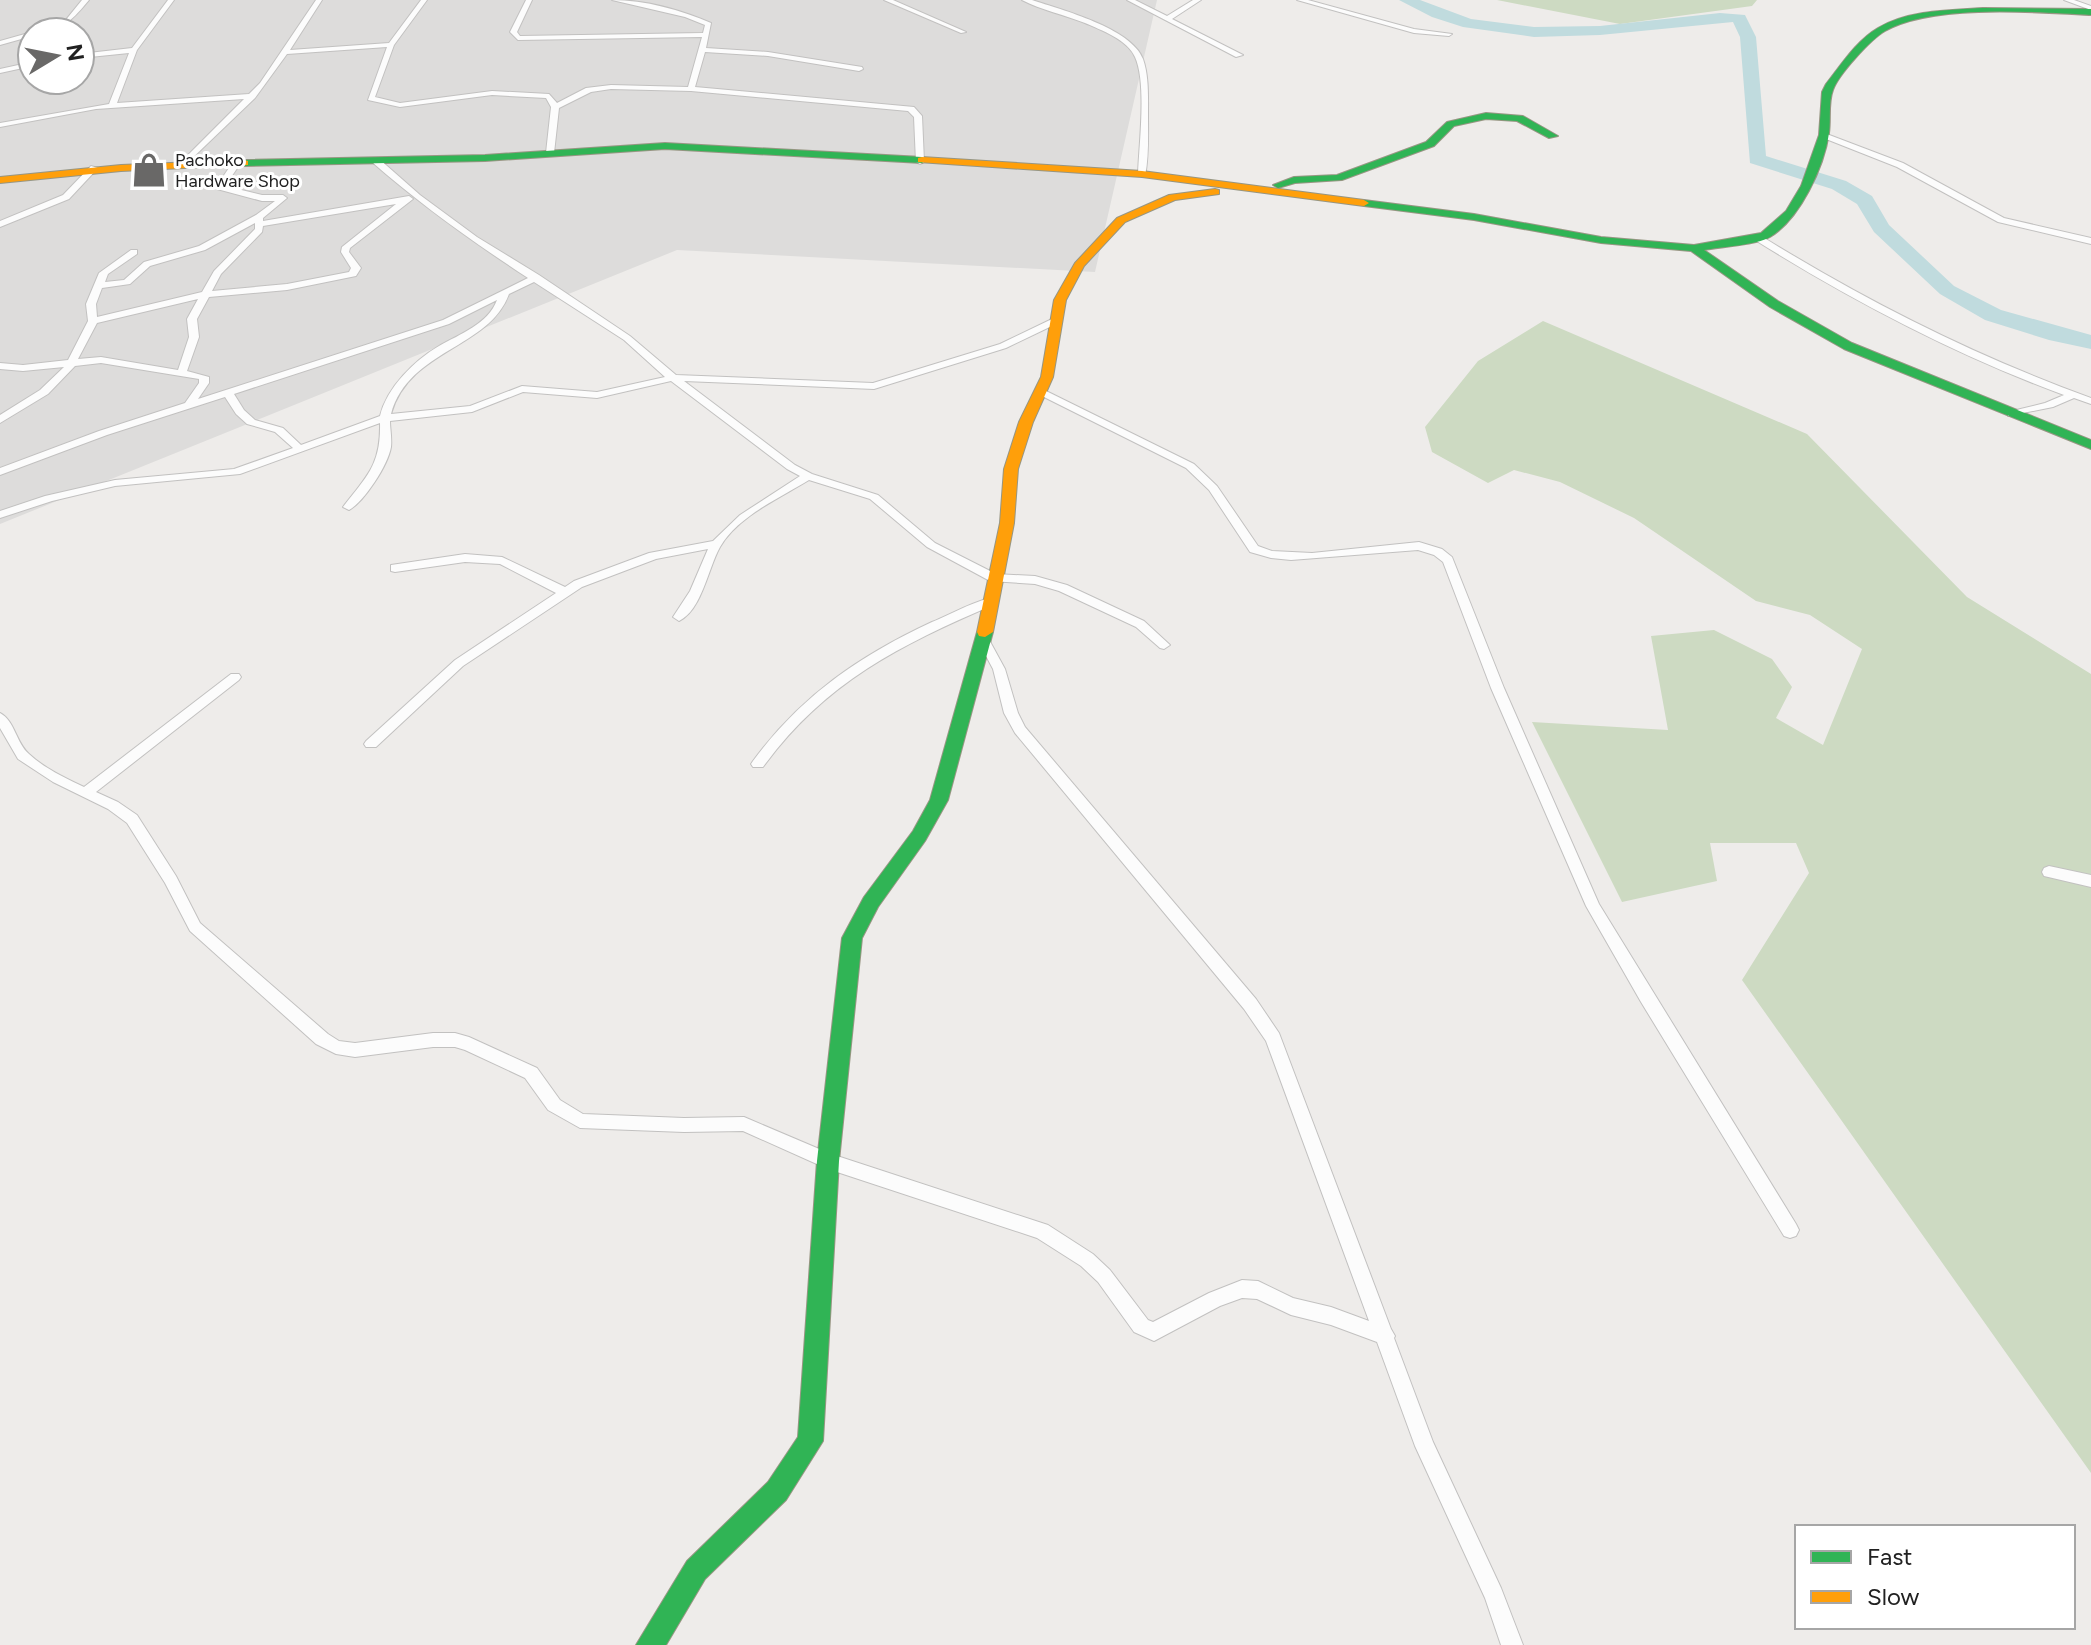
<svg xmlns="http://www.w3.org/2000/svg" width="2091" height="1645" viewBox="0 0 2091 1645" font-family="Figtree,sans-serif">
	<rect width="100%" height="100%" fill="#eeecea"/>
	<!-- built -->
	<path fill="#dddcdb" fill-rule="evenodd" d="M0,0h1157l-62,272 -418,-22 -677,274zM32,32h48v48h-48z"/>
	<!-- forest -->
	<path fill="#cddac2" d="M1497,0h260l-5,6 -132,18z
		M1543,321l264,113 160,163 124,77v799l-349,-493 67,-107 -13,-30h-86l7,38 -95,21 -90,-180 136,8 -17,-94 63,-6 58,29 20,28 -16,31 47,27 39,-96 -52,-34 -54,-14 -122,-83 -74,-36 -46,-12 -26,13 -56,-31 -7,-25 53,-66z"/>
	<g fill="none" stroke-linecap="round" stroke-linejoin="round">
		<!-- river -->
		<path fill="#c0dbde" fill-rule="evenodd" d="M1399,0h21l51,19 63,8 66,-1 120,-13 25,2 11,22 10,119 80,25 26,15 17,29 65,61 47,24 90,25v14l-42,-9 -64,-20 -45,-26 -66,-62 -17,-28 -25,-15 -82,-26 -10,-126 -7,-15 -133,13 -66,2 -71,-10 -31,-10z"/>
		<!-- street casing -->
		<g stroke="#c2c1c0" stroke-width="2">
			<path id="street" d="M82,0h7c-15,18 -27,32 -52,32l28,-11z
				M168,0h6l-37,50 -20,53 132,-9 11,-11 56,-83h6l-32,50 99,-7 32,-43h6l-33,45 -19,52 25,6 92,-12 57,3 8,9 29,-15 25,-3 77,2 14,-50 -184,3 -8,-8 16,-32h6l-15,32 3,4 183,-3 2,-8 -20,-8 -73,-17c33,0 69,10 99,23l-5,25 62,4 94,15 1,2 -4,2 -91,-15 -63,-4 -10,35 219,20 8,9 2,46 -4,2 -4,-2 -2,-45 -6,-6 -217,-20 -80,-2 -20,3 -32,16 -5,45 -4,2 -4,-2 5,-46 -5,-9 -54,-3 -92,12 -32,-7 19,-53 -100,7 -32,44 -71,68 -4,-2 1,-2 63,-63 -148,10 -96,18v-4l109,-19 20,-51 -49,5v-4l52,-6z
				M884,0h9l73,32 -5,1z
				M1022,0h10c30,10 99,28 111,59 6,17 5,38 5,56 0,19 1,42 -3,61l-7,-2c1,-29 9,-91 -3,-117 -7,-17 -34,-27 -50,-34 -20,-8 -44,-13 -63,-23z
				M1127,0h8l32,16 26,-16h8l-29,19 71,36 -7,2z
				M1297,0h11l106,29 38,5 -3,2 -35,-3z
				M2064,0h10l17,6v4z
				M32,32v4l-32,9v-4z
				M32,62v4l-32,7v-4z
				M1824,133l79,30 101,55 87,20v6l-93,-22 -101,-55 -76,-30 -1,-2z
				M372,158h6l42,37 57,42 62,38 91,61 46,39 197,8 127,-39 52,-25h6v4l-52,25 -132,41 -190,-8 111,84 17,9 66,21 57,48 61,31 39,2 32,9 77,36 26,24 -6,4 -4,-1 -24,-21 -77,-36 -24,-7 -45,-3 -63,-34 -57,-48 -61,-19c-29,18 -71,36 -89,67 -12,21 -18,63 -41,74l-6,-4 17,-26 18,-42 -52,10 -74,28 -119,79 -87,81h-10l-2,-3 2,-3 89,-81 101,-67 -56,-29 -35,-2 -70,10 -4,-1v-6l74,-11 37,3 63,30 9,-6 75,-28 64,-12 27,-26 60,-39 -13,-7 -116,-88 -74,17 -74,-6 -51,20 -82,9c0,8 2,17 1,26 -3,18 -27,55 -42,63l-6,-3c24,-31 38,-42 37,-84l-140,51 -125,12 -63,15 -52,17v-7l45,-15 70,-16 119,-11 59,-21 -18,-16 -28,-8 -11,-10 -11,-17 -118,38 -107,40v-7l99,-37 86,-28 14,-20v-4l-98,-16 -26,3 -27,28 -48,29v-8l40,-25 24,-23 -41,4 -23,-2v-6l23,2 45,-5 20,-39 -2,-17 13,-31 32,-23h6v4l-29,20 -3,8 19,-2 20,-18 55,-16 57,-31 19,-14h-13l-45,-12 -1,-2 17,-25 7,2 -15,22 37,9h21l4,3 -24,20v3l146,-25 4,3 -63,49 -1,4 12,16 -5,8 -69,14 -78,7 -12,22 2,18 -12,34 22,6v6l-11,16 245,-79 85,-42c-55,-36 -107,-73 -156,-116zM396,204l-54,43 -1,5 10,16 -2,4 -62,12 -75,7 9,-17 41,-42 1,-6zM255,223v6l-41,42 -12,21 -105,25 -1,-13 6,-16 28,-4 20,-18 55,-16zM534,282l90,58 41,37 -68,15 -75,-6 -52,20 -79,8c18,-65 98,-65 118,-120zM198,299l-11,20 2,18 -11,33 -77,-13 -23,2 19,-36zM497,300c-9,24 -37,34 -58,46 -24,14 -52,41 -59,70l-79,29 -18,-17 -28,-8 -11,-10 -10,-16 215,-70z
				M91,166l7,2 -29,31 -69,28v-6l63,-26z
				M1755,236h6c105,65 214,120 330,162v6l-17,-6 -21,9 -45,9v-4l37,-9 19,-8c-109,-40 -211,-94 -309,-155z
				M1042,389l152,75 23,22 41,60 14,5 40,2 107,-11 23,7 10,8 52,131 95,216 197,320 3,6 -3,6 -6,2 -6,-2 -143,-234 -55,-96 -95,-218 -48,-126 -9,-7 -16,-5 -127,10 -20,-2 -21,-6 -41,-62 -23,-22 -148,-74 -1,-2z
				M989,598l6,4 -2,3c-93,40 -169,78 -230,162h-10l-2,-3 2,-3c48,-65 106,-105 179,-139 19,-8 37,-18 57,-24z
				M983,635l4,1 18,33 13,44 7,14 231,272 23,34 112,296 4,7 -1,2 39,104 68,146 22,57h-22l-16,-47 -70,-152 -38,-104 -46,-17 -40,-10 -34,-16 -15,-1 -22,8 -66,35 -20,-9 -36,-50 -17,-16 -44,-28 -209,-69 -85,-38 -59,1 -104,-4 -32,-18 -23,-32 -60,-28 -10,-3h-22l-78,10 -19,-3 -20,-10 -126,-113 -25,-48 -38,-60 -19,-14 -55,-27 -35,-23 -18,-31v-15c15,8 16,30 29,41 15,14 36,24 55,33l147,-113h8l2,3 -2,3 -143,112 22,10 19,13 39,61 24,47 128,111 11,7 16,2 78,-10h22l14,4 68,31 23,32 23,14 101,4 60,-1 87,37 217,71 45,29 17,16 38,50 5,2 56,-29 33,-13 16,1 35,17 38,9 38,14 -103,-280 -22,-32 -229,-276 -11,-20 -11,-44 -16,-30z
				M2049,866l42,9v12l-47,-11 -2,-4 2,-4z"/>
		</g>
		<!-- fast casing -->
		<g stroke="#979683" stroke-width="2">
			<path id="fast" d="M1983,8l108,1v6c-54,-3 -159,-11 -206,16 -14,8 -47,44 -52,59 -5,13 -2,29 -4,43 -5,34 -29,86 -59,104 -13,8 -50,10 -66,13l74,51 74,42 239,97v9l-247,-100 -74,-42 -79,-56 -90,-8 -127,-23 -110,-14 -5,-3 5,-3 110,14 127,23 93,8 67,-12 25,-22 15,-25 18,-51 3,-43 4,-8c15,-19 31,-44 52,-56 30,-18 71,-18 105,-20z
				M1486,113l37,3 35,20 -9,2 -32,-17 -31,-2 -32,7 -20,20 -92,34 -47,3 -17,5 -5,-3 21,-8 43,-2 89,-33 21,-20z
				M665,143l257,14 5,3 -5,3 -257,-14 -180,12 -241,5 -5,-3 5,-3 241,-5z
				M985,627l8,5 -45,168 -23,41 -47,66 -16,31 -23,223 -16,280 -37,59 -81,79 -39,66h-30l51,-84 81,-79 30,-45 19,-276 25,-223 22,-41 49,-66 17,-31 47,-168z"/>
		</g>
		<!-- slow casing -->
		<g stroke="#979683" stroke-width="2">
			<path id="slow" d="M922,157l220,14 222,29 5,3 -5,3 -222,-29 -224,-15v-4z
				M244,160l4,1v4l-127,6 -121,12v-6l121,-12z
				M1215,189l4,1v4l-44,6 -50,22 -41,44 -18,34 -13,77 -20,45 -15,47 -4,54 -21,109 -8,5 -6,-1 -2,-4 23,-109 4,-54 15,-47 22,-45 13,-77 21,-37 42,-45 52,-23z"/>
		</g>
		<!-- street -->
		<use href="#street" fill="#fcfcfc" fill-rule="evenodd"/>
		<!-- fast -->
		<use href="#fast" fill="#30b455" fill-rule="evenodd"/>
		<!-- slow -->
		<use href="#slow" fill="#ff9f0a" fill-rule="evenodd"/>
	</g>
	<!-- icons -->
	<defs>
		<g id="shop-bare" transform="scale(2.76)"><path d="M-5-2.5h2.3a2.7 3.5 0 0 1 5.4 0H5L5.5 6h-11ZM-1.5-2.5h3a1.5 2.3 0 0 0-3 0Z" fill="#696867" stroke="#fff" stroke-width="2.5" paint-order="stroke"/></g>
	</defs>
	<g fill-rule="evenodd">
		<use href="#shop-bare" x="149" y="170"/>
	</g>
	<g text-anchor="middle" stroke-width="6" stroke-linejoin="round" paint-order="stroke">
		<!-- far-poi labels -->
		<g font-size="18" fill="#212121" stroke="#fff" text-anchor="start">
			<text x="175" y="166">Pachoko<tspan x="175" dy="21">Hardware Shop</tspan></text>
		</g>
	</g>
	<!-- legend -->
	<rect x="1795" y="1525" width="280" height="104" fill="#ffffff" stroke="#a6a6a6" stroke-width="2"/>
	<rect x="1811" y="1551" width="40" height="12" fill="#30b455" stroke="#a6a6a6" stroke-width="2"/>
	<text x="1867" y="1565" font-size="24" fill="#212121">Fast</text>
	<rect x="1811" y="1591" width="40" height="12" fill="#ff9f0a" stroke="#a6a6a6" stroke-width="2"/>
	<text x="1867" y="1605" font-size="24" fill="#212121">Slow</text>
	<!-- north arrow -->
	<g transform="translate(56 56) rotate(80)"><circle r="38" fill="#ffffff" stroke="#a6a6a6" stroke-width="2"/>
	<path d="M0-6L14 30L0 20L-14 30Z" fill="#696867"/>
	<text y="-12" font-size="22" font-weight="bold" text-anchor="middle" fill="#212121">N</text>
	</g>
</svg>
